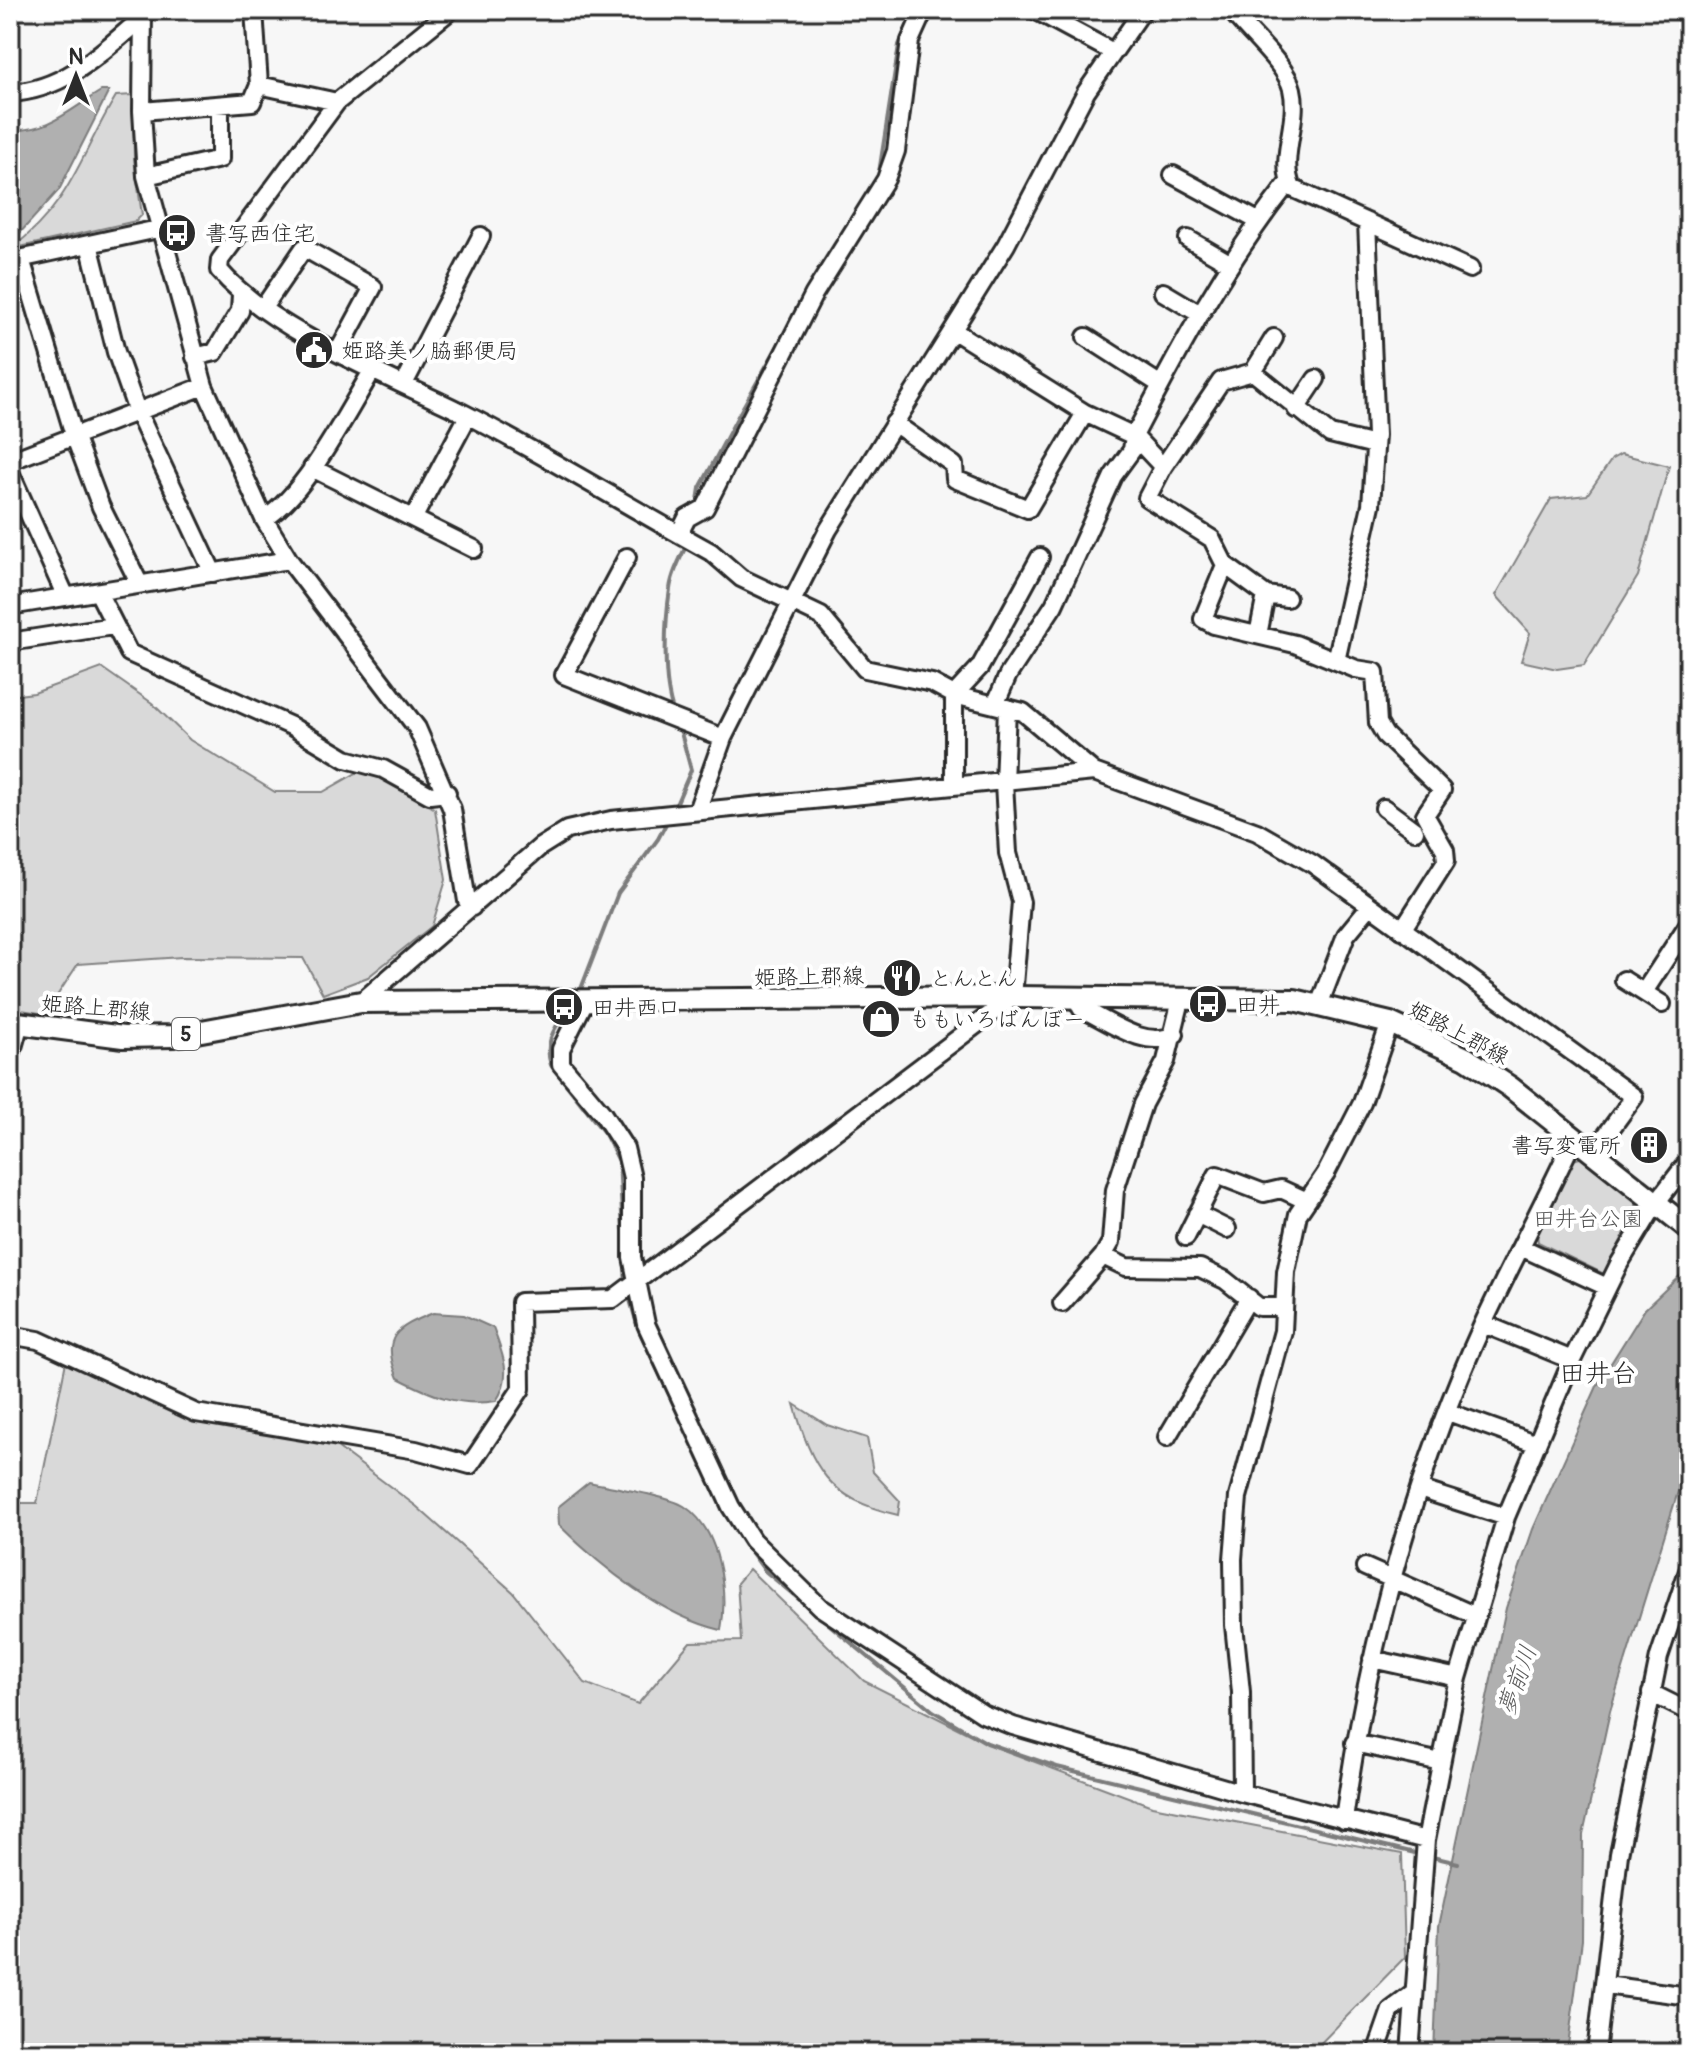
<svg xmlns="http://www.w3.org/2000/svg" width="1699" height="2063" viewBox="0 0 1699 2063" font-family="Pangolin,'Klee One',sans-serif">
	<rect width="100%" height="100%" fill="#f7f7f7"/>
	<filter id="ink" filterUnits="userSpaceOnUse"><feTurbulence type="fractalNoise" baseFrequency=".0125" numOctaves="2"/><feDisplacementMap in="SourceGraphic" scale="16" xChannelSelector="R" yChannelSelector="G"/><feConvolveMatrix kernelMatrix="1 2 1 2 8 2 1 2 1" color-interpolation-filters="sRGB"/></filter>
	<g filter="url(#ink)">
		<!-- green -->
		<path fill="#d9d9d9" stroke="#828282" stroke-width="2" d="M133,95l1,64 8,56 -6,6 -125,28c62,-48 67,-90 105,-153z
			M1621,454l48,12 -31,110 -54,89 -27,4 -36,-8 9,-28 -34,-38 55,-96 36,-4 25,-36z
			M102,668l50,35 38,37 85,52h48l44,-25 68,42 11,71 -14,46 -64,51 -45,17 -20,-36 -121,-1 -104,7 -33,50 -35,-6v-312l24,-3z
			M1583,1157l52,41 2,11 -33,65 -66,-32 -1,-8 36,-74z
			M67,1357l140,59 98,7 111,83 97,86 72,91 53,21 52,-62 51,-1 -4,-58 12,-14 115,112 131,66 157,59 250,48 3,103 -94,96h-1301v-550h27z
			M794,1404l33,21 40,13 6,34 27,29 -2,14c-70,-16 -86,-47 -104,-111z"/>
		<!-- water -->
		<path fill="#b0b0b0" stroke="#7b7b7b" stroke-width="2" d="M101,91h8l-50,99 -49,54v-114c39,2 59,-20 91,-39z
			M1689,1267v189l-79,255 -27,124 -1,105 -15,113h-133l5,-127 67,-318 27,-79 65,-145 47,-75z
			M433,1313l31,2 29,13c10,27 20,48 3,73 -38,6 -65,-6 -98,-23 -18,-41 -2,-50 35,-65z
			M589,1482c22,5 79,14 95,24 36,23 44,85 37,124 -59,-14 -119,-62 -162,-105l-1,-18z"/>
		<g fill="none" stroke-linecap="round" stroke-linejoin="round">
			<!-- stream -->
			<path stroke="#7b7b7b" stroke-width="4" d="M878,179l21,-134 15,-35
				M697,507l3,-19 38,-72 86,-152
				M674,713c-12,-30 -9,-92 -4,-124 2,-16 11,-32 18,-47
				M675,807l16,-37 -12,-45
				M579,994l39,-101 40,-54 11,-21
				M569,1007c-13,19 -26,35 -18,58l54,69 14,27 7,123
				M628,1293l11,38 67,141
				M747,1546l18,25 168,140 54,32 70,24 362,87
				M1428,1856l30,7"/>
			<!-- minor casing -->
			<g stroke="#2b2b2b" stroke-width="22">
				<path id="minor" d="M143,10l-1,101 4,65 58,210 60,133 25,41 128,168 35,81 15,92 5,6
					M451,10l-114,92 -117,158 -1,10c53,62 172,107 246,144 84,43 164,93 246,138l30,26 80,38 44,53 67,14 22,12 69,17 71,60
					M1035,10l78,42
					M1231,10c16,22 55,54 61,79 8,33 -14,68 0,99l178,81
					M259,85l78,17
					M10,93c56,-3 93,-42 133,-76
					M142,111l110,-9 7,-17 -5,-75
					M1173,175l85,46
					M146,176l74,-17v-54
					M1188,239l43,25
					M89,244l27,108 21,59 76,162
					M21,259l53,176 27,72 38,76
					M10,261l148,-32
					M1163,292l37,22
					M263,308l41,-60 69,39 -35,65
					M954,331l131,82 49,23 29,31
					M1086,337l75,48
					M1274,338l-21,34 -32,9 -58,86 -16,31 65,41 13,26 -22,54 11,6 81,19 61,25 19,3 3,51 7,12 57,55 -17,25 20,35 1,11 -44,69
					M195,357l20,-5 25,-41 1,-16
					M1253,372l77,62 45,11
					M404,384l77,-148
					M1296,409l20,-30
					M894,423l60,42 1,14 73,30 57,-96
					M10,461l194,-75
					M312,468l162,81
					M10,472l56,125
					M414,517l54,-101
					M264,519c40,-22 84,-108 108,-148
					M679,534l8,-16 18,-10 109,-214 72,-115 10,-28 14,-110 14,-31
					M627,557l-63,118 159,63
					M1225,565l41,30 21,3
					M98,592l31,61 162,73 55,33 37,10 47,26 17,-2
					M10,606l279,-46
					M1258,635l8,-40
					M10,642l103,-16
					M1336,661l35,-156 5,-70 -9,-213
					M995,705l13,-30 46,-70 59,-129 19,-26 2,-14c46,-88 93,-176 155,-254
					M954,783v-88l26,-28 60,-110
					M1384,808l31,23
					M697,811l26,-73 105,-208 178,-285 80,-153 57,-82
					M1624,980l38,24
					M1644,992l45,-69
					M1077,998l4,10c27,13 67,43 94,26
					M361,1002l179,-155 27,-17 44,-10 483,-48 163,60 56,32 321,233 -41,56
					M584,1003l-23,46v15l42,50 22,34 7,30v79l14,67 85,183 21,33 68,67 163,107 30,12 229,67 184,47
					M1319,1005l27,-70 23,-28
					M10,1058l10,-35
					M1197,1214l30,15
					M1186,1237l31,-62 47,18 17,-4 26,12
					M1523,1248l84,39
					M1103,1256l8,-14 4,-52 28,-86 23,-43 15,-61
					M1062,1303l41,-47 23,11 74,1 25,12 34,27h25
					M1484,1324l88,36
					M10,1335l28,5 158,73 220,37 54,15 51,-76 -1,-87 93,-3 400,-302 8,-95 -13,-49 -4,-70 3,-75
					M1448,1412l89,32
					M1167,1437l82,-139
					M1419,1489l87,28
					M1365,1567l111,49
					M1372,1659l86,19
					M1651,1693l38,19
					M1354,1743l87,19
					M1242,1793l-1,-101 -7,-67 -1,-66 5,-62 45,-166 3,-59 12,-58 28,-41 36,-70 28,-80
					M1344,1820c23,-169 68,-340 139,-496 29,-62 62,-123 91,-186
					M1605,1985l84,11
					M1376,2053l15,-43 23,-17
					M1410,2053l16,-213 32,-162 48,-161 66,-157 47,-96 37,-61 33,-43
					M1596,2053l23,-199 40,-197 30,-89"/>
			</g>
			<!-- major casing -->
			<g stroke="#2b2b2b" stroke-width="26">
				<path id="major" d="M10,1022l113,15 51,-1 187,-34 652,-5 281,3 96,23 76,35 44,29 179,142"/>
			</g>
			<!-- minor -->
			<use href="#minor" stroke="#fff" stroke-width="16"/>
			<!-- major -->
			<use href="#major" stroke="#fff" stroke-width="20"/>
		</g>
	</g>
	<!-- icons -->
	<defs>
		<g id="bus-disc" transform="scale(2)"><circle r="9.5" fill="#2b2b2b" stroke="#fff"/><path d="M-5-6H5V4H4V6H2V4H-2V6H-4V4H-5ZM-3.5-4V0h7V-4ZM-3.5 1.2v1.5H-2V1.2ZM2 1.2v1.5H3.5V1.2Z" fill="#fff"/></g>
		<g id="civic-disc" transform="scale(2)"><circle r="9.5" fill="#2b2b2b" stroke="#fff"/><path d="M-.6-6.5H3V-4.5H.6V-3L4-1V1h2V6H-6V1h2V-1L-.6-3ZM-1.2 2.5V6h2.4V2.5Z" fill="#fff"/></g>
		<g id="restaurant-disc" transform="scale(2)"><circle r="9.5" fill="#2b2b2b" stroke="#fff"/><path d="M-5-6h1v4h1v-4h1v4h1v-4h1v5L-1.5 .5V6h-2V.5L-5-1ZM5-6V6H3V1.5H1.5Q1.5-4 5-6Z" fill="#fff"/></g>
		<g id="shop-disc" transform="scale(2)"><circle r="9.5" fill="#2b2b2b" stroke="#fff"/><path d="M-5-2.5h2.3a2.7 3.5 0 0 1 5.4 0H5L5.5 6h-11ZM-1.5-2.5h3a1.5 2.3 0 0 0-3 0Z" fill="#fff"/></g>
		<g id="building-disc" transform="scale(2)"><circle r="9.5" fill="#2b2b2b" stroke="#fff"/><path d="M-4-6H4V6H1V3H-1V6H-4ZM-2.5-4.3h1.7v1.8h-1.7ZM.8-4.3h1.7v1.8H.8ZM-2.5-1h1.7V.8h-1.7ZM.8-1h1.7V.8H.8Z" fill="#fff"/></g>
	</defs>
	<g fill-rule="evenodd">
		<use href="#bus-disc" x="177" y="233"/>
		<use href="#civic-disc" x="314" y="350"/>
		<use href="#restaurant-disc" x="902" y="978"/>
		<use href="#bus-disc" x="1208" y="1004"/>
		<use href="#bus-disc" x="564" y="1007"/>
		<use href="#shop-disc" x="881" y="1019"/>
		<use href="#building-disc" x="1649" y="1145"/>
	</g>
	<g text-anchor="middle" stroke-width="8" stroke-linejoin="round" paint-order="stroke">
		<!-- shield labels -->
		<rect fill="#fff" stroke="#6b6b6b" stroke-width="2" x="172" y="1018" width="28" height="32" rx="6"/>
		<g font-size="20" font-weight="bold" fill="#2b2b2b">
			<text x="186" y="1041">5</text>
		</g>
		<!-- poi labels -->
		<g font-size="22" fill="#2b2b2b" stroke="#fff" text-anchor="start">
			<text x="205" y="241">書写西住宅</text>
			<text x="342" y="358">姫路美ノ脇郵便局</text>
			<text x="930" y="986">とんとん</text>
			<text x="1236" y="1012">田井</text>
			<text x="592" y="1015">田井西口</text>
			<text x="909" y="1027">ももいろばんぼー</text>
			<text x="1621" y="1153" text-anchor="end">書写変電所</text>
		</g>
		<!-- street labels -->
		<g font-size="22" fill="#2b2b2b" stroke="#fff">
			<text transform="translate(809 976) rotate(-1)" y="8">姫路上郡線</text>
			<text transform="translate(96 1007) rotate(5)" y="8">姫路上郡線</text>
			<text transform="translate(1459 1032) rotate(28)" y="8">姫路上郡線</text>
		</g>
		<!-- park labels -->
		<g font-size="22" fill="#565656" stroke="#fff">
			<text x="1588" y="1226">田井台公園</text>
		</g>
		<!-- water labels -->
		<g font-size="24" font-style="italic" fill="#5a5a5a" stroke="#fff">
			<text transform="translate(1517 1680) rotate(-70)" y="8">夢前川</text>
		</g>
		<!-- quarter labels -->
		<g font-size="26" fill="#2b2b2b" stroke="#fff">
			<text x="1598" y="1382">田井台</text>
		</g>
	</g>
	<!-- margin -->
	<rect width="1699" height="2063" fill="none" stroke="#fff" stroke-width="40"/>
	<rect x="20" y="20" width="1659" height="2023" fill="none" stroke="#2b2b2b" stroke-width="3" filter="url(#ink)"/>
	<!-- north arrow -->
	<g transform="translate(76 76)" stroke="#ffffff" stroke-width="6" paint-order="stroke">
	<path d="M0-6L14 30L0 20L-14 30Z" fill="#2b2b2b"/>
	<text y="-12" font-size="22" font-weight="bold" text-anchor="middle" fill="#2b2b2b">N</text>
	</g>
</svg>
